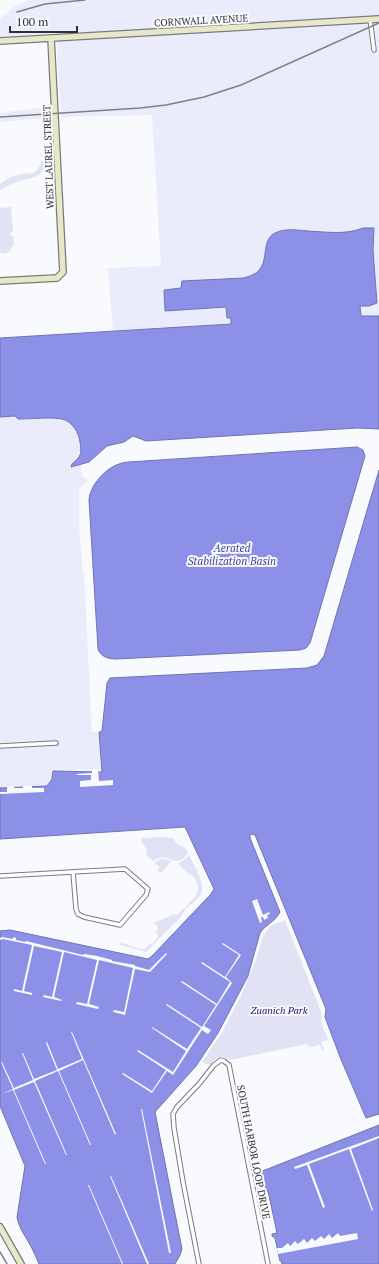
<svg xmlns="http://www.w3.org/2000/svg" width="379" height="1264" viewBox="0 0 379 1264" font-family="'PT Serif',serif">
	<rect width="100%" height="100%" fill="#f9fafe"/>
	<!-- built -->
	<path fill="#eaecfb" d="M30,0h349v316h-18l-1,-10h9l5,-78h-11l-10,4 -24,1 -39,-3 -21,8 -5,23 -4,9 -16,8 -63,10 -16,23 61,-4 1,10 4,1v6l-118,8 -5,-64 53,-2 -9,-151 -91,2 -5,-84 -56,4v-18l15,-13z
		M45,107v11l-45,4v-9z
		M15,416l3,3h45l9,5 8,15 1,13 -1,5 -8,6v4l11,-3 -3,8 3,1 -1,3 6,4 -9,10v36l3,32v10l2,7 8,157h7l4,37 -50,2 -1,8 -5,7 -47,2v-371z"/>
	<!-- green -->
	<path fill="#e1e3f4" d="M42,160l3,1c0,19 -16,16 -28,21 -6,2 -11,5 -17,8v-6c5,-4 11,-8 17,-9 16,-4 17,4 25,-15z
		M11,207l2,25h-3v4h3l1,8 -5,8 -6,2 -3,-2v-44z
		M162,837l11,1 4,6c7,4 6,0 11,9l-5,6 -5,2c-11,-1 -14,-8 -25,0l-7,-6 1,-5 -6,-9v-3z
		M189,855c5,10 17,29 12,39 -3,5 -10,10 -14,14l-1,-2c7,-6 13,-11 12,-22l-5,-8 -8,-5 -7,-8 6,-3z
		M161,859h4l6,2 -10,12 -4,-3 3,-2 -5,-5h-2z
		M184,908l2,1 -7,10 -33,33 -26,-7v-3c9,3 15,6 24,8l5,-5v-2l3,1 6,-7 -1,-4h-2l3,-3 -2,-6 -3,-1 17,-7 3,-2 4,1z
		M285,920l37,94 -1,8 7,18 -7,2 3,8 -2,1 -2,-6 -12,2 -1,-3 -77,16c-7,-5 -14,-5 -18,4h-6l-4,-2 19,-28 20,-38 14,-34 8,-26 7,-10z"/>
	<!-- water -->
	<path fill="#8c91e7" stroke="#7074b1" d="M363,228h11l-1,22 4,53 -8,3h-9l1,10h18v113l-22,-1 -211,13 -13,-5 -9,6 -17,4 -18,16 -18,5 1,-3c9,-8 10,-9 8,-22 -1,-9 -8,-21 -18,-23 -10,-2 -32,0 -44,0l-3,-3 -15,1v-79l231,-14v-6h-4l-1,-11 -61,4 -1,-21 17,-2 1,-7 62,-3c5,-2 13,-4 16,-9 8,-10 2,-30 15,-36 10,-5 22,-3 33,-2 19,1 38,4 55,-3z
		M357,447l6,3 2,6 -55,187 -4,5 -6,2 -185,9c-7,0 -15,-3 -17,-10l-9,-149c1,-15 17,-32 30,-36 3,-1 7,-2 10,-2z
		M379,470v644l-13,4 -26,-61 -15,-40 1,-8 -71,-174 -4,-1 -1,1v3l30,74c-5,10 -15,13 -20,21l-12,43 -30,57 -22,33 -41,46 27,137 -2,6 -5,9h-136c-3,-7 -6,-14 -10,-21 -5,-9 -10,-15 -12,-26l8,-51 -25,-60v-175l10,-1 138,29 4,-3 59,-62 3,-5 -29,-62 -185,12v-51l47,-2 5,-7 1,-8 49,1 -3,-40 3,-1 5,-48 3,-5 197,-10 10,-3 7,-9z
		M379,1125v139h-97l-1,-3h-1l-5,-23 -3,-2v-2l5,-1 -9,-42 -7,1v-2l4,-1v-3h-2l-3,-14z"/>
	<!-- pier -->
	<path fill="#f9fafe" d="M92,770h6l1,11 14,-1v5l-33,2v-6l11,-1v-5h-14v-1l15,-1z
		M14,786v2h9v-2h9v2h12v4l-44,2v-2h7v-5z
		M257,899l6,16 6,-3 1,2 -3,1 1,3 -4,2 -1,-3h-2l1,5 -2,1 -8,-22z
		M2,937l11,2v-2l3,1v2l9,2 1,-1 57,14 1,-1 13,2 15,4v1l23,4v1l14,4 17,-17 1,1 -17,18 -15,-3 -10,46 -12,-3 1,-2 10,2 9,-44 -34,-8 -10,44 10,3 -1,2 -22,-5 1,-2 10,2 10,-44 -33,-8 -10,45 8,3 -1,1 -18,-4 1,-2 8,2 10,-45 -28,-6 -10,45 8,2v2l-18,-4v-2l8,2 10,-46 -29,-6 -3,1v-2z
		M223,943l18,12 -15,22 6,6 -28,43 7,4 -3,4 -6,-4 -29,45 -6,-4 -15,22 -30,-19 1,-1 29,18 14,-21 -29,-19 1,-1 35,22 13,-21 -34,-23v-1l35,22 14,-21 -35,-23 1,-1 35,23 14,-22 -35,-23 1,-1 35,23 13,-22 -29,-19 1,-1 23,15 14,-22 -17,-11z
		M71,1032h1l44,102 -1,1 -32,-75 -24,11 32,74h-1l-32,-74 -23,10 32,74h-1l-32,-73 -20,8 32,74h-1l-32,-74 -11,4 11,-5 -12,-27h1l12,26 19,-8 -11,-27h1l11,26 23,-9 -11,-27 1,-1 11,27 24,-10z
		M141,1109h1l29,144h-2z
		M379,1136v2l-28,11 22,61 -1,1 -23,-62 -40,15 16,43 -2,1 -16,-43 -12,4 -1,-2z
		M110,1176h1l38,88h-2z
		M88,1185h1l34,79h-1z
		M338,1233l2,3 17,-3 1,6 -80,15 -1,-6h5l6,-5 2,3 5,-5 3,3 6,-5 3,4 5,-5 3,3 6,-5 3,3 5,-5 3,4z"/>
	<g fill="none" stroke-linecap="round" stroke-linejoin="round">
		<!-- street casing -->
		<g stroke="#7a7b81" stroke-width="5.5">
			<path id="street" d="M370,19l4,31
				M0,746l56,-3
				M0,876l125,-7 23,20 -2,6 -26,30 -36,-8 -6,-3 -2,-5 -3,-37
				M199,1264l-16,-82 -9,-54 -1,-14 4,-7 22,-23 15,-19 7,-5 3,1 5,4 39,199"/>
		</g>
		<!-- secondary casing -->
		<g stroke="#7a7b81" stroke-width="8">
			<path id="secondary" d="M0,41l379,-22
				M0,281l57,-3 6,-6 -12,-234
				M0,1227l21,37"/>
		</g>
		<!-- street -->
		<use href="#street" stroke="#fff" stroke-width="3.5"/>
		<!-- secondary -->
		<use href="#secondary" stroke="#e8e8c9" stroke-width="5.5"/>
		<!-- rail -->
		<path stroke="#7f8082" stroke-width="1.5" d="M17,12l28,-8 40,-4
			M0,117l140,-9 26,-3 38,-8 37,-12 138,-62
			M0,1252l7,12"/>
	</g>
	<g text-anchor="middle" stroke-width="4" stroke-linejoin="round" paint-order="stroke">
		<!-- street labels -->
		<g font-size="10" fill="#2f3032" stroke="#f9fafe">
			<text transform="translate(201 20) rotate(-3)" y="4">CORNWALL AVENUE</text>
			<text transform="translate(48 157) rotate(-92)" y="4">WEST LAUREL STREET</text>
			<text transform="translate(254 1152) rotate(79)" y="4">SOUTH HARBOR LOOP DRIVE</text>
		</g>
		<!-- park labels -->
		<g font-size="10" font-style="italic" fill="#240e74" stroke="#f9fafe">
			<text x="279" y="1014">Zuanich Park</text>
		</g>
		<!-- water labels -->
		<g font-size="11" font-style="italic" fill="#413a9e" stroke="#f9fafe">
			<text x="232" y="552">Aerated<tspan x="232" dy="13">Stabilization Basin</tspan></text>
		</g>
	</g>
	<!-- scale -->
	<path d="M10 26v6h67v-6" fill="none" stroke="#2f3032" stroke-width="2"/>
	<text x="16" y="26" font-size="12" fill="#2f3032" stroke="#f9fafe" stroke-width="3" paint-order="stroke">100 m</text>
</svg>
